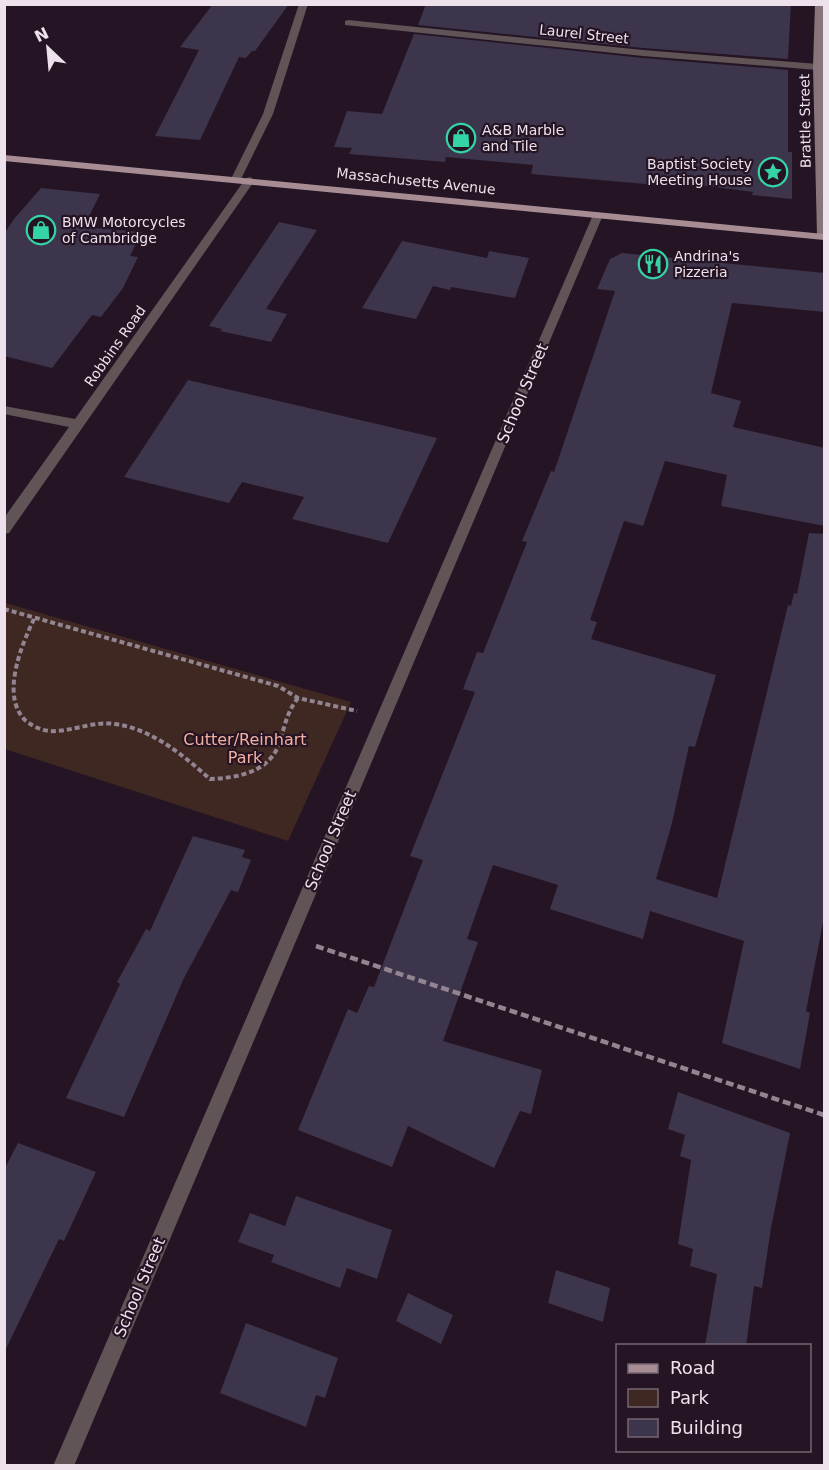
<svg xmlns="http://www.w3.org/2000/svg" width="829" height="1470" viewBox="0 0 829 1470" font-family="'DejaVu Sans',sans-serif">
	<rect width="100%" height="100%" fill="#251423"/>
	<!-- green -->
	<path fill="#3f2822" d="M5,603l346,99 -63,139 -283,-92z"/>
	<!-- building -->
	<path fill="#3c354b" d="M213,4h76l-34,47h-3l-6,7 -7,-1 -39,83 -45,-4 44,-86 -19,-3z
		M426,4h365l-3,55 -145,-11 -225,-23z
		M414,34l229,24 145,12v82h4v47l-40,-4 1,-3 -77,-10 -8,4 -137,-12 2,-9 -87,-8 -1,5 -96,-8 3,-6 -18,-1 13,-36 35,3z
		M41,188l59,6 -16,33 58,5 -12,24 8,1 -15,31 -22,29 -9,-2 -40,53 -48,-12v-122l10,-15z
		M279,222l38,8 -51,79 21,5 -16,28 -51,-11 2,-2 -13,-3z
		M402,241l85,17 2,-7 40,7 -14,40 -64,-11 -1,3 -17,-4 -17,33 -54,-11z
		M622,253l203,20v39l-93,-9 -21,90 30,8 -8,26 92,21v78l-104,-20 6,-31 -62,-14 -22,65 -19,-5 -34,99 7,2 -6,17 125,36 -21,72 -6,-1 -17,77 -16,56 61,19 71,-293 3,1 3,-13 3,1 12,-61 16,1v378l-19,99 4,2 -10,56 -78,-26 22,-102 -94,-30 -7,28 -93,-30 8,-24 -65,-20 -26,74 11,3 -35,99 99,29 -11,44 -11,-3 -26,57 -86,-42 -16,41 -94,-37 50,-121 9,4 12,-27 5,1 49,-127 -13,-4 65,-164 -12,-3 14,-37 6,1 44,-111 -5,-1 29,-70 3,1 61,-181 -18,-2 13,-30z
		M188,380l249,58 -49,105 -96,-24 12,-22 -62,-15 -13,21 -105,-26z
		M193,836l52,14 -3,7 9,3 -13,32 -7,-2 -47,88 -60,139 -58,-19 54,-114 -3,-2 29,-53 4,2z
		M678,1092l112,41 -19,95 -9,60 -8,-2 -8,60h-41l12,-72 -27,-8 3,-17 -15,-5 13,-84 -11,-4 5,-21 -17,-6z
		M18,1143l78,29 -32,69 -5,-2 -55,114v-183z
		M296,1196l96,34 -15,49 -30,-11 -7,20 -69,-26 3,-7 -36,-13 12,-29 35,13z
		M556,1270l54,18 -7,34 -55,-19z
		M408,1293l45,22 -12,29 -45,-23z
		M246,1323l92,35 -13,40 -9,-3 -10,32 -86,-34z"/>
	<g fill="none" stroke-linecap="round" stroke-linejoin="round">
		<!-- path-far1 -->
		<path stroke="#938491" stroke-width="4" stroke-dasharray="5 3" stroke-linecap="butt" d="M4,609l274,77 20,12 59,13
			M34,619c-13,27 -34,78 -8,102 9,7 19,11 30,10 20,-1 39,-10 59,-7 37,5 68,31 95,55 28,-1 61,-7 70,-38 5,-16 7,-29 18,-43"/>
		<!-- path -->
		<path stroke="#938491" stroke-width="4.5" stroke-dasharray="8 4" stroke-linecap="butt" d="M316,946l508,169"/>
		<!-- minor -->
		<path fill="#605457" fill-rule="evenodd" d="M299,4h9l-35,110 -32,65 -9,2 -1,-2 32,-65z
			M348,20l295,30 175,14 5,3 -5,3 -175,-14 -298,-31v-4z
			M250,177l5,3 -246,353 -5,1v-16l65,-91 -65,-13v-8l71,13 171,-241z
			M598,212l5,3 -529,1251h-21l540,-1251z"/>
		<!-- secondary -->
		<path fill="#887479" fill-rule="evenodd" d="M815,4h9v235h-2l-5,-3 -4,-169z"/>
		<!-- primary -->
		<path fill="#a78d93" fill-rule="evenodd" d="M4,155l820,79v6l-820,-79z"/>
	</g>
	<!-- icons -->
	<defs>
		<g id="shop-ring" transform="scale(1.5)"><circle r="9.5" fill="#251423" stroke="#35d4a7" stroke-width="1.5"/><path d="M-5-2.5h2.3a2.7 3.5 0 0 1 5.4 0H5L5.5 6h-11ZM-1.5-2.5h3a1.5 2.3 0 0 0-3 0Z" fill="#35d4a7"/></g>
		<g id="sight-ring" transform="scale(1.5)"><circle r="9.5" fill="#251423" stroke="#35d4a7" stroke-width="1.5"/><path d="M0-6L1.8-2.2L6-1.7L2.9 1.2L3.7 5.4L0 3.3L-3.7 5.4L-2.9 1.2L-6-1.7L-1.8-2.2Z" fill="#35d4a7"/></g>
		<g id="restaurant-ring" transform="scale(1.5)"><circle r="9.5" fill="#251423" stroke="#35d4a7" stroke-width="1.5"/><path d="M-5-6h1v4h1v-4h1v4h1v-4h1v5L-1.5 .5V6h-2V.5L-5-1ZM5-6V6H3V1.5H1.5Q1.5-4 5-6Z" fill="#35d4a7"/></g>
	</defs>
	<g fill-rule="evenodd">
		<use href="#shop-ring" x="461" y="138"/>
		<use href="#sight-ring" x="773" y="172"/>
		<use href="#shop-ring" x="41" y="230"/>
		<use href="#restaurant-ring" x="653" y="264"/>
	</g>
	<g text-anchor="middle" stroke-width="4.5" stroke-linejoin="round" paint-order="stroke">
		<!-- far-street labels -->
		<g font-size="14" fill="#ede1ec" stroke="#251423">
			<text transform="translate(584 34) rotate(6)" y="5">Laurel Street</text>
			<text transform="translate(805 121) rotate(-91)" y="5">Brattle Street</text>
			<text transform="translate(416 181) rotate(6)" y="5">Massachusetts Avenue</text>
			<text transform="translate(115 346) rotate(-55)" y="5">Robbins Road</text>
		</g>
		<!-- far-poi labels -->
		<g font-size="14" fill="#ede1ec" stroke="#251423" text-anchor="start">
			<text x="482" y="135">A&amp;B Marble<tspan x="482" dy="16">and Tile</tspan></text>
			<text x="752" y="169" text-anchor="end">Baptist Society<tspan x="752" dy="16">Meeting House</tspan></text>
			<text x="62" y="227">BMW Motorcycles<tspan x="62" dy="16">of Cambridge</tspan></text>
			<text x="674" y="261">Andrina's<tspan x="674" dy="16">Pizzeria</tspan></text>
		</g>
		<!-- street labels -->
		<g font-size="16" fill="#ede1ec" stroke="#251423">
			<text transform="translate(522 393) rotate(-67)" y="6">School Street</text>
			<text transform="translate(330 840) rotate(-67)" y="6">School Street</text>
			<text transform="translate(139 1287) rotate(-67)" y="6">School Street</text>
		</g>
		<!-- park labels -->
		<g font-size="16" fill="#f4af9e" stroke="#251423">
			<text x="245" y="745">Cutter/Reinhart<tspan x="245" dy="18">Park</tspan></text>
		</g>
	</g>
	<!-- border -->
	<rect width="829" height="1470" fill="none" stroke="#ede1ec" stroke-width="12"/>
	<!-- legend -->
	<rect x="616" y="1344" width="195" height="108" fill="#251423" stroke="#756673" stroke-width="1.5"/>
	<rect x="628" y="1364" width="30" height="9" fill="#a78d93" stroke="#756673" stroke-width="1.5"/>
	<text x="670" y="1374" font-size="18" fill="#ede1ec">Road</text>
	<rect x="628" y="1389" width="30" height="18" fill="#3f2822" stroke="#756673" stroke-width="1.5"/>
	<text x="670" y="1404" font-size="18" fill="#ede1ec">Park</text>
	<rect x="628" y="1419" width="30" height="18" fill="#3c354b" stroke="#756673" stroke-width="1.5"/>
	<text x="670" y="1434" font-size="18" fill="#ede1ec">Building</text>
	<!-- north arrow -->
	<g transform="translate(48 48) rotate(334)" stroke="#251423" stroke-width="4.5" paint-order="stroke">
	<path d="M0-4.5L10 22L0 15L-10 22Z" fill="#ede1ec"/>
	<text y="-9" font-size="16" font-weight="bold" text-anchor="middle" fill="#ede1ec">N</text>
	</g>
</svg>
